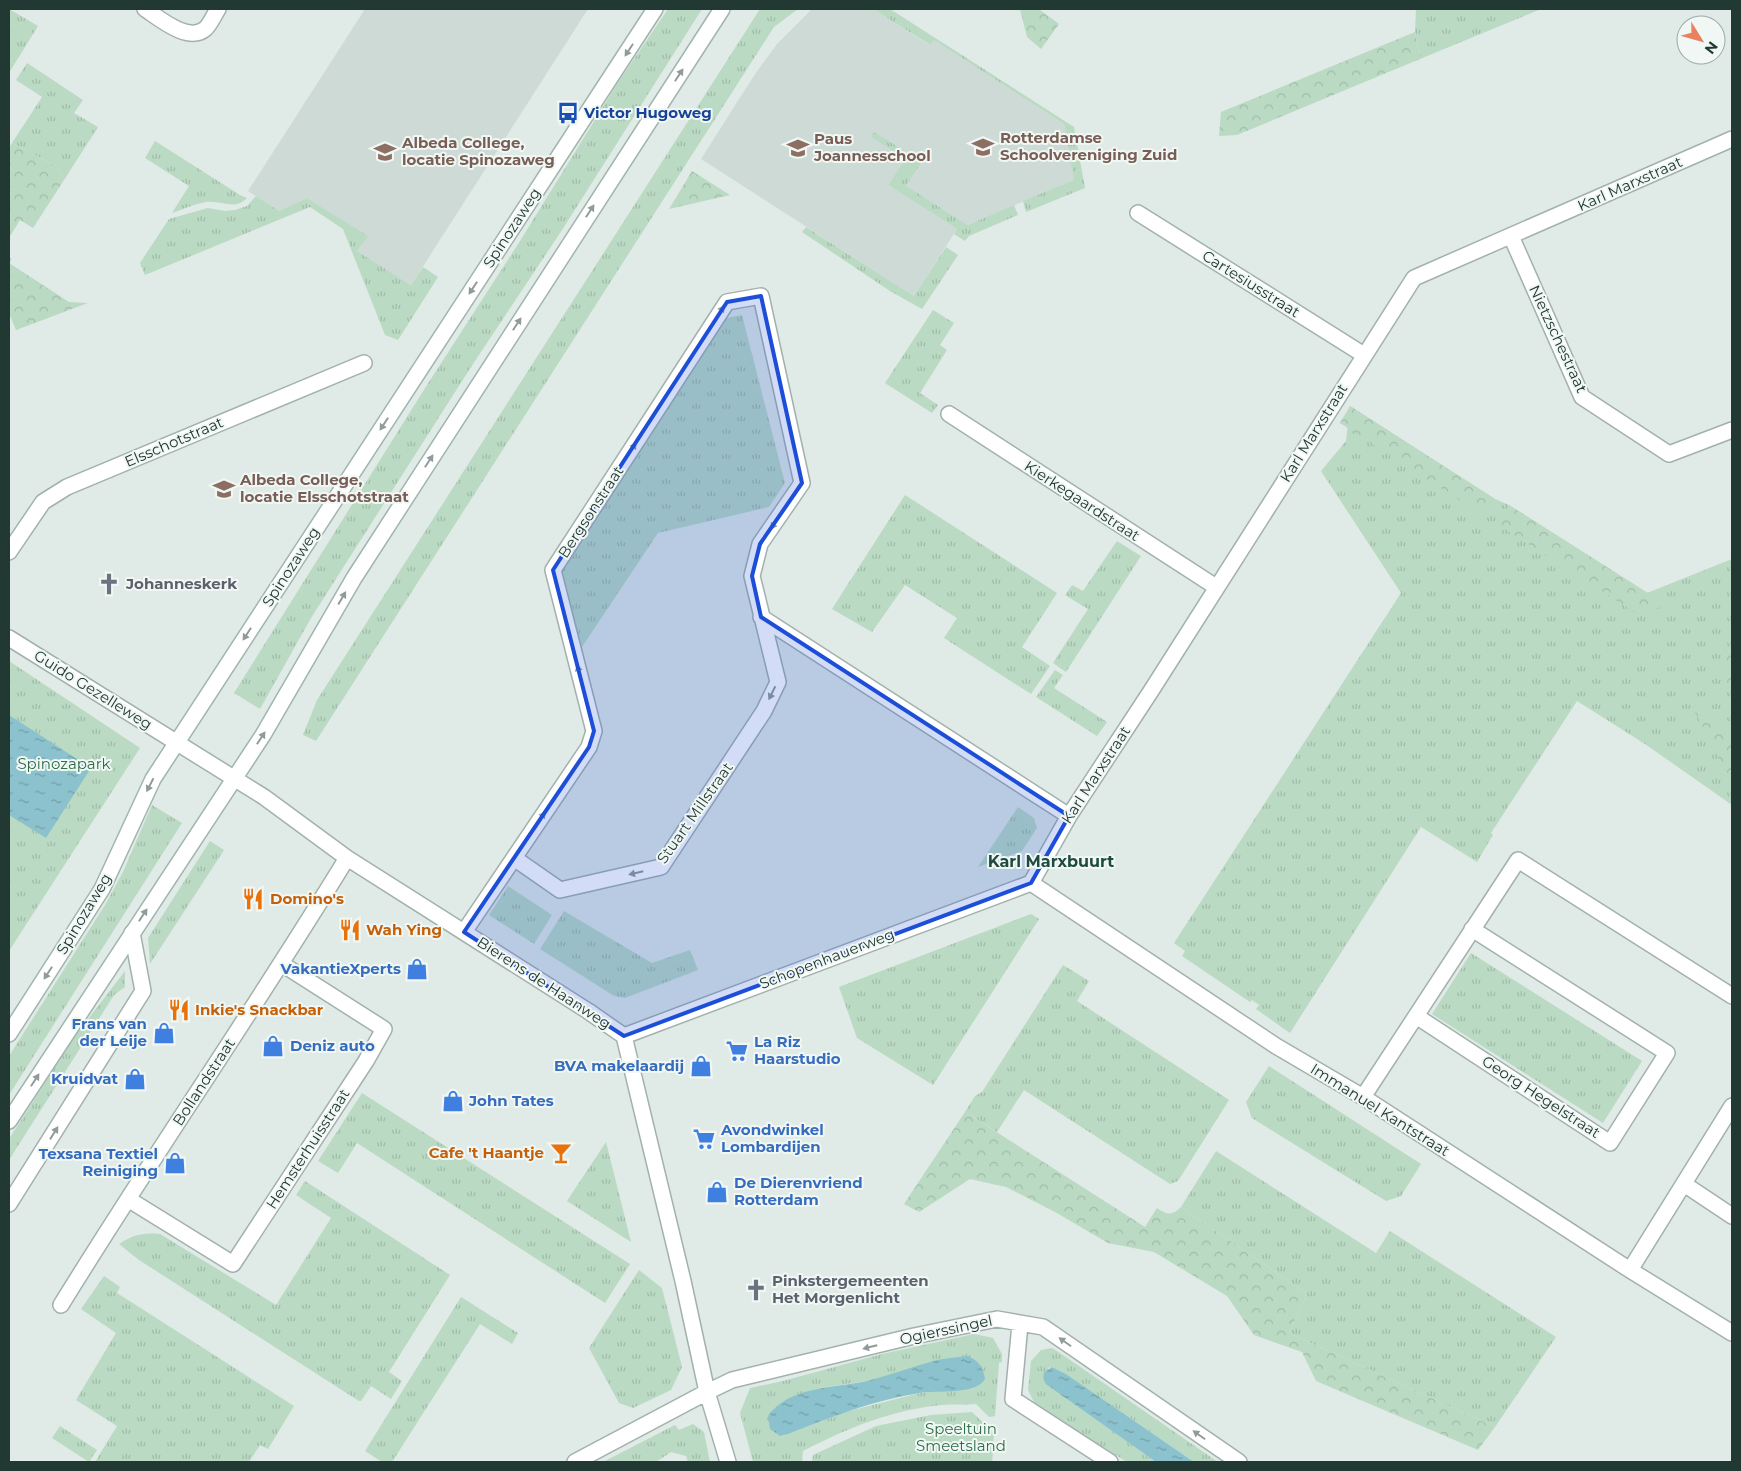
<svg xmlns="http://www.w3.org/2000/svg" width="1741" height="1471" viewBox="0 0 1741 1471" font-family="Montserrat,sans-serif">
	<defs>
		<pattern id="grass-tufts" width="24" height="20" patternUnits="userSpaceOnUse" patternTransform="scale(1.25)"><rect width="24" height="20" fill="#badac3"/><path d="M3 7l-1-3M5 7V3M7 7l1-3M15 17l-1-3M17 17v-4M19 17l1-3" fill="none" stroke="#a0bca8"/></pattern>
		<pattern id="forest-crowns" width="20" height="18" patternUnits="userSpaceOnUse" patternTransform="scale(1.25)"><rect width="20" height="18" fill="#badac3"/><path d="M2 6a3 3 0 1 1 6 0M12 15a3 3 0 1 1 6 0" fill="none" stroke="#a0bca8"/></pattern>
		<pattern id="water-ripples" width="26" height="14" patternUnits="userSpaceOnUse" patternTransform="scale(1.25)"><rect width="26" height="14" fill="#8bc2cd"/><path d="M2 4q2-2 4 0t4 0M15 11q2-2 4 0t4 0" fill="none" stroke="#719fa7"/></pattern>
	</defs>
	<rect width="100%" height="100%" fill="#e0eae6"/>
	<!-- built -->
	<path fill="#cedad5" d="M365,9h223l-177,276 -54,-34 10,-15 -60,-38 -28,13 -31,-20z
		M812,9h61l56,36 5,-5 130,84 10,56 -106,45 -62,-39 16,-24 -51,-25 34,22 -17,26 69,44 -43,67 -213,-137 54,-85 22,-30z"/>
	<!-- grass -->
	<path fill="url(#grass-tufts)" fill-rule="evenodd" d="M9,9l29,17 -29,47z
		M668,9h34l-140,221 -91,137 -160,251 -51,91 -26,-16 193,-308 93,-144 99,-160z
		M760,9h38l-24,18 -458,714 -13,-6 14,-35z
		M873,9h17l184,118 11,61 -59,24 -3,-11 51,-21 -10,-56 -130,-84 -4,5z
		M1416,9h125l-121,50 -5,-27z
		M27,63l56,37 -9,13 24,14 -34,53 -8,-14 -44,-23 30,-46 -26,-17z
		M874,132l48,30 -16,24 62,39 46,-20 4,10 -49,21 -4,5 -11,-7 3,-5 -69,-44 17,-26 -34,-22z
		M155,141l85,54 7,3c-12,13 -26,2 -41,4 -11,2 -23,7 -34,11l17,-27 -44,-28z
		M256,196l23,15 28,-13 61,38 -11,15 54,34 12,-18 15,10 -40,63 -13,-5 -42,-106 -33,-22 -165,68 -5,-12 29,-44 39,-11 17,3 10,-1 12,-4z
		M806,227l108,69 32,-49 12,8 -36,54 -32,-18 -88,-59z
		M933,310l21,13 -14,22 7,5 -27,43 18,12 -6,8 -47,-30z
		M742,315l43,168 -16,24 -111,26 -78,117 -20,-81 166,-251z
		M1350,406l145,93 14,6 138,88 85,-34v246l-87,-61 -68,-43 -86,132 2,2 -16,27 -56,-35 -131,206 -34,-24 3,-4 -7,-5 -2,2 -68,-46 3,-5 -11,-8 227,-350 -80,-122 25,-30z
		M905,495l152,98 -35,54 28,19 -19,28 -87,-56 13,-20 -52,-33 -33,47 -40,-23z
		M1117,541l24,15 -75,116 -13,-9 35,-54 -23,-14 7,-10 11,6z
		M9,661l131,87 -131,203z
		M1055,670l8,5 -9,13 53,34 -10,14 -61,-39z
		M152,805l30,18 -173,272v-39l96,-151 18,-33z
		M1018,807l16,11 3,10 -15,23 -44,16z
		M210,841l14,9 -74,114 -2,-26z
		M508,886l44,29 -18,29 -45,-29z
		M564,911l88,52 38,-13 8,20 -73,28 -11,-2 -74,-47z
		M1031,914l8,5 -106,166 -76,-47 -18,-51z
		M1471,953l171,108 -39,62 -171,-109z
		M1063,965l26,16 -12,20 152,99 -51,81 -8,3 -146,-94 -27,42 -32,-20 10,-16 7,-4z
		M125,971v16l-11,8 -105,165v-21l66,-103z
		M1269,1066l152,98 -20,32 -15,5 -134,-83 -6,-16z
		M362,1093l268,171 -25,39 -248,-160 -19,30 -20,-12z
		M606,1142l25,100 -64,-41z
		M1216,1151l160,102 14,-22 166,106 -61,90 -206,-94 18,-39 -126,-87z
		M305,1181l145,94 -61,97 13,9 -11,18 -20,-13 -10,15h-2l-220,-141 -20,-16c13,-9 25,-12 41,-10l116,71 55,-87 -35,-23z
		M639,1270l23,18 20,79 -11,23 -38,18 -14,-5 -30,-55z
		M104,1276l16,11 -3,6 177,113 -26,43 -8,-4 -11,17h-154l22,-36 -41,-26 40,-67 -35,-24z
		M461,1297l57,36 -6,11 -32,-20 -88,138h-10l-17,-11z
		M974,1334l19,4 9,16v8l-3,1 -4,53 -6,1 -13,-13c-11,1 -23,0 -35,1 -49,5 -94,23 -138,46l-1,11h-49l-13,-49 10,-25 33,-7 99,-27zM867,1381l106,7 -53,5 -75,19 -57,22 -8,2 41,-48z
		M1052,1348l8,5 158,109h-24l-128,-88 -14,-7 -4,1 -1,17 109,77h-29l-86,-54 -7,-6 -6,-12 3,-29 10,-11z
		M972,1412l22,21 -2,29h-180l1,-7 63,-29 55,-11z
		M693,1424l11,8 6,30h-22l-2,-6 -15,-4 -15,10h-53l72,-37 4,5z
		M60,1426l37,24 -8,12 -37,-24z"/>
	<!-- forest -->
	<path fill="url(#forest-crowns)" d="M1020,9h21l-1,1 19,14 -18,25 -14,-12z
		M1415,32l5,27 -183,76 -18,1 2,-24z
		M12,143l44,23 8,14 -31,48 -13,-8 -11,18v-90z
		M692,171l38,24 -61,14z
		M9,257l3,2 -3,4 60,39 19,1 -72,27 -7,-17z
		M1350,406l145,93 -11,17 -144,-93z
		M1509,505l139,88 18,12 -27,10 -142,-91z
		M1724,645l8,2v42l-5,-2 -5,-32z
		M1691,704l41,28v54v-1z
		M965,1112l180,115 12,-19c10,7 15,8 24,-1l126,87 -18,39 206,94 -17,23 -162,-69 -14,-29 -48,-17 -27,-39 -73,-44 -46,-9 -53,-31 -49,-25 -36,-8 -51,33 -15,-8z"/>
	<!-- water -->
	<path fill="url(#water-ripples)" d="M9,715l82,53 -45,70 -37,-23z
		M968,1356c11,5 15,11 17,23 -9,16 -47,11 -65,14 -46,7 -89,24 -132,41l-8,2 -10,-7 -2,-13c21,-30 67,-28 99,-35 24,-6 47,-15 70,-21 10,-2 21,-3 31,-4z
		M1052,1367l14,7 128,88h-38l-109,-77c-4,-4 -4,-8 -3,-13z"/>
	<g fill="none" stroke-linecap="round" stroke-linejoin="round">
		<!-- street casing -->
		<g stroke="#a3b1ad" stroke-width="18">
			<path id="street" d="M145,9c14,9 43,34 60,20 5,-4 9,-14 13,-20
				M1138,213l226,142
				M1511,236l71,161 87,57 63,-24
				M949,414l267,173
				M9,552l34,-50 24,-15 297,-124
				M761,617l308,199
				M9,638l255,159 83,61 241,153 36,25 59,245 24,111 21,70
				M1031,883l38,-67 82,-125 263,-413 318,-139
				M1031,883l245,163 87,51 267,173 102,63
				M464,932l125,-185 5,-16 -41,-161 174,-268 34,-6 41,187 -42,61 -8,32 26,106 -14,29 -103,156 -101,23 -46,-32
				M1416,1016l194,127 57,-90 -195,-124
				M624,1036l407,-153
				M1363,1097l155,-237 214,136
				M1684,1184l48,32
				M128,1199l105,65 133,-203 18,-32 -102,-65
				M9,1204l134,-213 -11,-58
				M1630,1270l102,-164
				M61,1305c93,-151 194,-296 286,-447
				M1020,1324l-7,75 97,63
				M575,1462l132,-70 25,-12 182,-44 83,-17 46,8 196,135"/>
		</g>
		<!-- secondary casing -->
		<g stroke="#a0b5ae" stroke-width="18">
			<path id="secondary" d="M9,1034l93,-145 51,-110 502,-770
				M9,1121l254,-386 91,-157 368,-569"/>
		</g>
		<!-- street -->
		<use href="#street" stroke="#fff" stroke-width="15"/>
		<!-- secondary -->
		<use href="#secondary" stroke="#fff" stroke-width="15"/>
	</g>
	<!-- one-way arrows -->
	<defs><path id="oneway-solid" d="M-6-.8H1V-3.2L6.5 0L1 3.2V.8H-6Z" transform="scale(1.25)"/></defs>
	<g fill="#909c99">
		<use href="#oneway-solid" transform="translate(629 50) rotate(123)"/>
		<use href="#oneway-solid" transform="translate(679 75) rotate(-57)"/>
		<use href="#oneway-solid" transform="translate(590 211) rotate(-57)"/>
		<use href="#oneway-solid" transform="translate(473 288) rotate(123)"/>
		<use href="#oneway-solid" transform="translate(720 312) rotate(-57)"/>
		<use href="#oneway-solid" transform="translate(517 324) rotate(-57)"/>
		<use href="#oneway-solid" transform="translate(384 424) rotate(123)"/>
		<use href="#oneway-solid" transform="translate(632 449) rotate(-57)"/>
		<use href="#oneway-solid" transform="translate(429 461) rotate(-57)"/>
		<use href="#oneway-solid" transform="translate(775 523) rotate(125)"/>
		<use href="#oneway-solid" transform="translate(342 598) rotate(-60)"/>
		<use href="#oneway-solid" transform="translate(247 634) rotate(123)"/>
		<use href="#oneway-solid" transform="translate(579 672) rotate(-104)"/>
		<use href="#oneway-solid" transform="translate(772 693) rotate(116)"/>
		<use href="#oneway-solid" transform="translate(261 738) rotate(-57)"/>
		<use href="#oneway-solid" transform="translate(150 785) rotate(117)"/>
		<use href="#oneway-solid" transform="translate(541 818) rotate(-56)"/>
		<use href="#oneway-solid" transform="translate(636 873) rotate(167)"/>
		<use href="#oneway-solid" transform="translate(143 915) rotate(-57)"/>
		<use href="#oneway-solid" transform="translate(48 973) rotate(123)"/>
		<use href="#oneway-solid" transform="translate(35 1080) rotate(-57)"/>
		<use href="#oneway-solid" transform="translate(54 1133) rotate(-58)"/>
		<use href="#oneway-solid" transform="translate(1065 1342) rotate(-145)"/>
		<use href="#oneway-solid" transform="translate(870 1347) rotate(166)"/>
		<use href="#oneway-solid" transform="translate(1199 1435) rotate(-145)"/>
	</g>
	<!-- marked area -->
	<path fill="#1d4ed8" fill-opacity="0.2" stroke="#1d4ed8" stroke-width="4" stroke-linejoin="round" d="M761,296l41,187 -42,61 -8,32 9,41 308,199 -38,67 -407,153 -160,-104 125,-185 5,-16 -41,-161 174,-268z"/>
	<!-- icons -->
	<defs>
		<g id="bus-bare" transform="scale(1.725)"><path d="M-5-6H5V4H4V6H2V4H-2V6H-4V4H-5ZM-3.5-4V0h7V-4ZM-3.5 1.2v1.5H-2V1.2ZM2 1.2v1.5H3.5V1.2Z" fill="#1a4fb4" stroke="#f0f7f4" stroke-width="2.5" paint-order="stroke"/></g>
		<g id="school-bare" transform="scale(1.725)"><path d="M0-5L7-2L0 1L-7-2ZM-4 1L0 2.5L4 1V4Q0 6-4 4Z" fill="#8d6e63" stroke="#f0f7f4" stroke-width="2.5" paint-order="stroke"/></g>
		<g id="church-bare" transform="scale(1.725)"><path d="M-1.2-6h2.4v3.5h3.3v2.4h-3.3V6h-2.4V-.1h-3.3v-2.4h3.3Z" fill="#6b7280" stroke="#f0f7f4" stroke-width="2.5" paint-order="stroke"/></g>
		<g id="restaurant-bare" transform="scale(1.725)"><path d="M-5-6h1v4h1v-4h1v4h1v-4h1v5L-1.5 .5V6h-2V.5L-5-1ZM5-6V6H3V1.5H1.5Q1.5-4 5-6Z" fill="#e8710a" stroke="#f0f7f4" stroke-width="2.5" paint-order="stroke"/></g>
		<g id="shop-bare" transform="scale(1.725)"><path d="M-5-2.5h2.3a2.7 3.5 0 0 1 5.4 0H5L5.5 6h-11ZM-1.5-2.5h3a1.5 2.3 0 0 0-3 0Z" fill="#3f7fe0" stroke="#f0f7f4" stroke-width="2.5" paint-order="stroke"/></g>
		<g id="supermarket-bare" transform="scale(1.725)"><path d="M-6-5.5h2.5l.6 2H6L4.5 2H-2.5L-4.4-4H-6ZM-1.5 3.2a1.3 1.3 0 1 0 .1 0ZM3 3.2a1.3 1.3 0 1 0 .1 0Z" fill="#3f7fe0" stroke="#f0f7f4" stroke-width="2.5" paint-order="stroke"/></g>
		<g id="bar-bare" transform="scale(1.725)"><path d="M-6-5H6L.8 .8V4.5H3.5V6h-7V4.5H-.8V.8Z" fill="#e8710a" stroke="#f0f7f4" stroke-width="2.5" paint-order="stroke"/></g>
	</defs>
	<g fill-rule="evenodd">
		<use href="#bus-bare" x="568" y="113"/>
		<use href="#school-bare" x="983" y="147"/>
		<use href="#school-bare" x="798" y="148"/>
		<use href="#school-bare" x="385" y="152"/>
		<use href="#school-bare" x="224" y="489"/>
		<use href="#church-bare" x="109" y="584"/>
		<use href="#restaurant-bare" x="253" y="899"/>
		<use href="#restaurant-bare" x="350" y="930"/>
		<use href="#shop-bare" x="417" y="969"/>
		<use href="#restaurant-bare" x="179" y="1010"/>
		<use href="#shop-bare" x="164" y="1033"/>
		<use href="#shop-bare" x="273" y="1046"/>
		<use href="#supermarket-bare" x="737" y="1051"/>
		<use href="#shop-bare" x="701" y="1066"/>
		<use href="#shop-bare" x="135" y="1079"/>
		<use href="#shop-bare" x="453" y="1101"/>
		<use href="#supermarket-bare" x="704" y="1139"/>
		<use href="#bar-bare" x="561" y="1153"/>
		<use href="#shop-bare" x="175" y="1163"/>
		<use href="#shop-bare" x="717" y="1192"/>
		<use href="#church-bare" x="756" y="1290"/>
	</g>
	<g text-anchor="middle" stroke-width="4" stroke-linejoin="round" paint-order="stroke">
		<!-- transit labels -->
		<g font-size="15" font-weight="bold" fill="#164399" stroke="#f0f7f4" text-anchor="start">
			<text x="584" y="118">Victor Hugoweg</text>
		</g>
		<!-- education labels -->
		<g font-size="15" font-weight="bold" fill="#785e54" stroke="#f0f7f4" text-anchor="start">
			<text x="1000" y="143">Rotterdamse<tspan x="1000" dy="17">Schoolvereniging Zuid</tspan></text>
			<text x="814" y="144">Paus<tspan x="814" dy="17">Joannesschool</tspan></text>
			<text x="402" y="148">Albeda College,<tspan x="402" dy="17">locatie Spinozaweg</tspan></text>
			<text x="240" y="485">Albeda College,<tspan x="240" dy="17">locatie Elsschotstraat</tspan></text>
		</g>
		<!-- street labels -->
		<g font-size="15" fill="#223933" stroke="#f0f7f4">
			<text transform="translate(1630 184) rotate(-24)" y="5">Karl Marxstraat</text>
			<text transform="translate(512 228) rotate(-57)" y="5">Spinozaweg</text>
			<text transform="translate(1251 284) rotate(32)" y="5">Cartesiusstraat</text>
			<text transform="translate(1558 339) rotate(65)" y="5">Nietzschestraat</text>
			<text transform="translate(1314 433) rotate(-58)" y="5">Karl Marxstraat</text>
			<text transform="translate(174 442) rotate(-23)" y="5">Elsschotstraat</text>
			<text transform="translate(1082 501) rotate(33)" y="5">Kierkegaardstraat</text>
			<text transform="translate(591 512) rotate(-57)" y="5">Bergsonstraat</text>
			<text transform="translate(291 567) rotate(-57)" y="5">Spinozaweg</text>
			<text transform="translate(93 690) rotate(32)" y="5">Guido Gezelleweg</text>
			<text transform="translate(1096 775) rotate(-57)" y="5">Karl Marxstraat</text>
			<text transform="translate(695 813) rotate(-55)" y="5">Stuart Millstraat</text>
			<text transform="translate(84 914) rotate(-59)" y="5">Spinozaweg</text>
			<text transform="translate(827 959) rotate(-21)" y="5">Schopenhauerweg</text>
			<text transform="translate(544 983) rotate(33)" y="5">Bierens de Haanweg</text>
			<text transform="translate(204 1082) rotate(-57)" y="5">Bollandstraat</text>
			<text transform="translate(1541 1097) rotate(33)" y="5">Georg Hegelstraat</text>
			<text transform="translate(1380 1110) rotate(32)" y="5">Immanuel Kantstraat</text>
			<text transform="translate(308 1149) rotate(-57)" y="5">Hemsterhuisstraat</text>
			<text transform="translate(946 1330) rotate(-12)" y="5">Ogierssingel</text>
		</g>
		<!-- worship labels -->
		<g font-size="15" font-weight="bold" fill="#5b616d" stroke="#f0f7f4" text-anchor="start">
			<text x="126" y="589">Johanneskerk</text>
			<text x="772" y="1286">Pinkstergemeenten<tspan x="772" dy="17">Het Morgenlicht</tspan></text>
		</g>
		<!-- park labels -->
		<g font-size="15" fill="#2e6e47" stroke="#f0f7f4">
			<text x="64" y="769">Spinozapark</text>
			<text x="961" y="1434">Speeltuin<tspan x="961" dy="17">Smeetsland</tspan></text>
		</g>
		<!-- food labels -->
		<g font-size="15" font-weight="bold" fill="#c56008" stroke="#f0f7f4" text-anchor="start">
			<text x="270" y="904">Domino's</text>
			<text x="366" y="935">Wah Ying</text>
			<text x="195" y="1015">Inkie's Snackbar</text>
			<text x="544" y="1158" text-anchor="end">Cafe 't Haantje</text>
		</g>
		<!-- shop labels -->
		<g font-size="15" font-weight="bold" fill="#366cbe" stroke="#f0f7f4" text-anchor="end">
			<text x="401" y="974">VakantieXperts</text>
			<text x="147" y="1029">Frans van<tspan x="147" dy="17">der Leije</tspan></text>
			<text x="754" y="1047" text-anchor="start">La Riz<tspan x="754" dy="17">Haarstudio</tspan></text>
			<text x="290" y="1051" text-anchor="start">Deniz auto</text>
			<text x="684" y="1071">BVA makelaardij</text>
			<text x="118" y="1084">Kruidvat</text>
			<text x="469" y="1106" text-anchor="start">John Tates</text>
			<text x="721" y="1135" text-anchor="start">Avondwinkel<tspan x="721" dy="17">Lombardijen</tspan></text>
			<text x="158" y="1159">Texsana Textiel<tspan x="158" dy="17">Reiniging</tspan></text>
			<text x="734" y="1188" text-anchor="start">De Dierenvriend<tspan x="734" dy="17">Rotterdam</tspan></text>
		</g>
		<!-- neighbourhood labels -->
		<g font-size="16" font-weight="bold" fill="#1f4a40" stroke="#f0f7f4">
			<text x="1051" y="867">Karl Marxbuurt</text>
		</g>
	</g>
	<!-- border -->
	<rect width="1741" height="1471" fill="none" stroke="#223933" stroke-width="20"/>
	<!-- north arrow -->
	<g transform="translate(1701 40) rotate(127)"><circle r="24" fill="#f0f7f4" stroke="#9eaba7"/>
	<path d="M0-4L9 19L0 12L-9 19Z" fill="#ea815e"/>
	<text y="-8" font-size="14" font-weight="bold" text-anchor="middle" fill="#223933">N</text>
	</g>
</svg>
